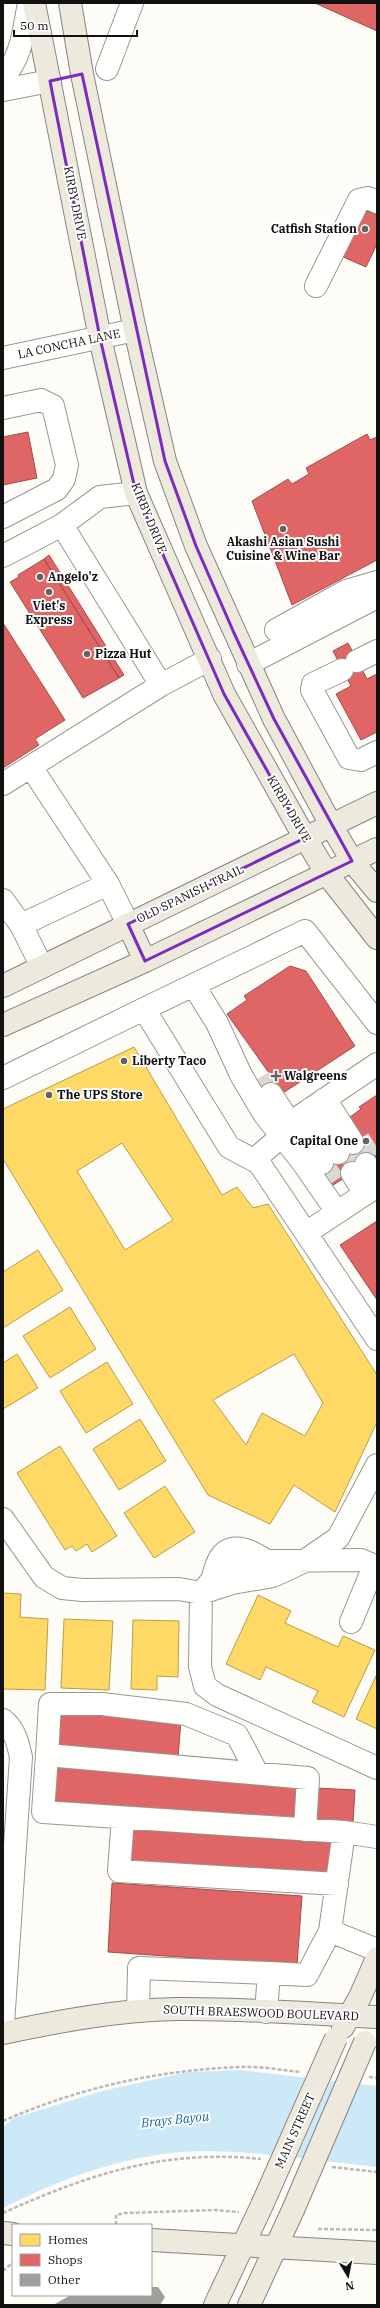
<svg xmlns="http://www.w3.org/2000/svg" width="380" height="2308" viewBox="0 0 380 2308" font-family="'IBM Plex Serif',serif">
	<rect width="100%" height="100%" fill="#fdfcf7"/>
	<!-- water -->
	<path fill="#cde8f7" d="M240,2070l137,16v81c-58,-6 -117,-16 -175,-16 -69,1 -138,26 -199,57v-81l11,-9 88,-27 86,-19z"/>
	<!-- homes -->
	<path fill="#ffd966" stroke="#b89d4c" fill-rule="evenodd" d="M134,1047l88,148 15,-8 16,21 15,-4 109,171v47l-42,90 -41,-27 -24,39 -62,-29 -205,-336v-50zM122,1143l51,77 -48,30 -48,-79zM294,1354l29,49 -18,33 -43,-23 -16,32 -33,-45z
		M38,1250l25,40 -60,38v-56z
		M70,1307l26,42 -46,29 -27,-42z
		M17,1354l21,34 -35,21v-46z
		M107,1362l26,42 -47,29 -26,-42z
		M140,1419l26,42 -47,29 -26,-41z
		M60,1446l57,90 -25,16 -5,-8 -11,7 -4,-5 -7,4 -48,-77z
		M165,1486l30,46 -41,26 -30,-45z
		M3,1593l18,1 -1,23 28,2 -3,71 -42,-1z
		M258,1595l33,16 -6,12 53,24 5,-11 32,14 -31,67 -32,-15 6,-11 -52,-24 -6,13 -34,-16z
		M64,1619l49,2 -4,69 -48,-2z
		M133,1620l46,1 -1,56 -21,-1v14l-26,-1z
		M377,1674v55l-21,-10z"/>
	<!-- shops -->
	<path fill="#e06666" stroke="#a24c4c" d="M315,3h62v28z
		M362,209l15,6v29l-11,23 -25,-11z
		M28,432l9,46 -34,7v-48z
		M367,434l3,6 7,-3v123l-85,45 -40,-104 36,-22 4,5 17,-10 -3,-6z
		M49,555l75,120 -5,3 -75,-119z
		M44,559l75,119 -36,20 -73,-116 9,-5 -1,-2z
		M3,623l62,97 -30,19 4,6 -36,23z
		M348,643l19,36 10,-5v58l-16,8 -25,-46 15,-8 -18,-35z
		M290,966l16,5 49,75 -72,47 -17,4 -11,-15 14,-9 -42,-59 20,-14 -3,-4z
		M377,1095v62l-47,30 -13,-20 46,-30 -13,-20 11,-8 -2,-2z
		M377,1221v79l-37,-55z
		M61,1712l120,8 -3,38 -120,-8z
		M57,1767l241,16 -3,38 -241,-16z
		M316,1788l39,2 -2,32 -38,-2z
		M132,1829l202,14 -2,38 -202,-14z
		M112,1883l190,13 -5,69 -189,-13z"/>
	<!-- building -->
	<path fill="#a19f9c" d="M151,2287h7l7,10 -5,8h-107l18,-10h80z"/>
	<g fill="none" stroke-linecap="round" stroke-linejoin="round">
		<!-- minor-tunnel -->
		<path stroke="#dad9d4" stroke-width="22" stroke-dasharray="22 11" stroke-linecap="butt" d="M260,1078l11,16
			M359,1139l13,21
			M346,1148l13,21
			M322,1163l14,21"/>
		<!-- minor casing -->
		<g stroke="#979795" stroke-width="24">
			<path id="minor" d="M107,69l25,-66
				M3,77c19,-19 21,-49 26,-74
				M3,90l47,-9
				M316,286l43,-86 9,-2 9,4
				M3,358l132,-28
				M3,408l38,-8 12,6 14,59 -3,14 -7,10 -54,28
				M62,525l99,160
				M3,556l59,-31 38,-28 36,-4
				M276,630l70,-39 31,-9
				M357,661l20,-10
				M248,664l129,-67
				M342,670l-29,14 -1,6 37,68 12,2 16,-8
				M31,767l77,117 20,40
				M3,784l158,-99 49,-26
				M3,900l18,25 87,-41
				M21,925l21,42
				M194,986l23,37 24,52 23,39 37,46 36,52
				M144,1009l161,-78 72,92
				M3,1078l141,-69 85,138 30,16 118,176
				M271,1094l19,29
				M325,1099l28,44
				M310,1109l28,44
				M294,1120l28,43
				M255,1159l27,-23 8,-13 87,-59
				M366,1164l11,18
				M352,1173l13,21
				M306,1233l71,-47
				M3,1519l41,58 18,11 21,2 96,-1 22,4 31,-10 41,-7 30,-14 35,-24 39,-73
				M377,1567l-16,-7 -100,1 -34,11 -15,8 -11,13 -1,74 5,19 12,9 160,73
				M212,1580c2,-6 4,-16 8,-22 12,-19 35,-5 48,4
				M351,1622l23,-56
				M3,1720c12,9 15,24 18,37l-18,267
				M47,1755l3,-51h52l84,10 51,21 20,38
				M123,1818l-4,53 218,13
				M305,1830l3,-52 -261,-23 -4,57 301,20
				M330,1931l14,-99 33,5
				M269,1973l38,2 23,-44 47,19
				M138,2011l1,-43 130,5 -3,39"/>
		</g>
		<!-- major casing -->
		<g stroke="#858482" stroke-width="24">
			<path id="major" d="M34,3l66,335 36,155 88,201 73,130 30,50 50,64
				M70,3l12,71 53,256 30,131 31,85 78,173 57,106 21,36 25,30
				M128,924l17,37
				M3,986l374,-183
				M3,1025l142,-64 232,-112
				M343,2027l17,-30 17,-39
				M3,2033c57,-12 115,-23 174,-24 66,-1 134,5 200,8
				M3,2233l10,1
				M151,2240l226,13
				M215,2305l47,-100
				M249,2305l44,-95"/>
		</g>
		<!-- path -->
		<path stroke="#b9b9b8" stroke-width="2.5" stroke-dasharray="4 2" stroke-linecap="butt" d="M369,2077l8,1
			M3,2121c75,-33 155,-51 237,-54 20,-1 41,3 61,5
			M332,2167l45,5
			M3,2213c86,-39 162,-64 258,-54
			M116,2225v-10l9,-2 90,-3 24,2
			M318,2229l59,1
			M3,2271l10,-9"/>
		<!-- minor -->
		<use href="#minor" stroke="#fffffe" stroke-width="22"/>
		<!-- major -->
		<use href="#major" stroke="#ede9dc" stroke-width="22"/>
		<!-- major-bridge casing -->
		<g stroke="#858482" stroke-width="24" stroke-linecap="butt">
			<path id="major-bridge" d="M262,2205l74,-167
				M293,2210l72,-168"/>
		</g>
		<!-- major-bridge -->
		<use href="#major-bridge" stroke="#ede9dc" stroke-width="22"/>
	</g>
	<!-- marked area -->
	<path fill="none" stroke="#7b2cbf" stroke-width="3" stroke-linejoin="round" d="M82,74l83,387 31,85 38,87 40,86 78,142 -207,100 -17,-37 177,-86 -81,-144 -88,-201 -36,-155 -50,-257z"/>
	<!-- markers -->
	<g fill="#646362" stroke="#fff" stroke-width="1.5">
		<circle cx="365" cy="229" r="4"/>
		<circle cx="283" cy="529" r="4"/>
		<circle cx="40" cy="577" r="4"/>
		<circle cx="49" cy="592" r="4"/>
		<circle cx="87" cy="654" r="4"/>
		<circle cx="124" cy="1061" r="4"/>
		<path d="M274 1070h4v4h4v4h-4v4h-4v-4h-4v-4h4z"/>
		<circle cx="49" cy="1095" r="4"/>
		<circle cx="366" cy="1141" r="4"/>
	</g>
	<g text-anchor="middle" stroke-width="4" stroke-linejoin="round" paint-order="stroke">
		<!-- street labels -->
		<g font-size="12" fill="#111" stroke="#fff">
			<text transform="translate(75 203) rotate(79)" y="4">KIRBY DRIVE</text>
			<text transform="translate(69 344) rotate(-12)" y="4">LA CONCHA LANE</text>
			<text transform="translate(149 518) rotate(68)" y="4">KIRBY DRIVE</text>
			<text transform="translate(289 809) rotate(60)" y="4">KIRBY DRIVE</text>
			<text transform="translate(190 894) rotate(-26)" y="4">OLD SPANISH TRAIL</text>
			<text transform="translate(261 2013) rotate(2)" y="4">SOUTH BRAESWOOD BOULEVARD</text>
			<text transform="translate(295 2131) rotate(-66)" y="4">MAIN STREET</text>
		</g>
		<!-- poi labels -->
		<g font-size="12" font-weight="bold" fill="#111" stroke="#fff" text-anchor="start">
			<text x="357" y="233" text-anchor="end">Catfish Station</text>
			<text x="283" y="546" text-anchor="middle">Akashi Asian Sushi<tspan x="283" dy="14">Cuisine &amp; Wine Bar</tspan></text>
			<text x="48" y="581">Angelo'z</text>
			<text x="49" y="610" text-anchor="middle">Viet's<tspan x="49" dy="14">Express</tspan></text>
			<text x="95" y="658">Pizza Hut</text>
			<text x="132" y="1065">Liberty Taco</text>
			<text x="284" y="1080">Walgreens</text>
			<text x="57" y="1099">The UPS Store</text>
			<text x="358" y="1145" text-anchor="end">Capital One</text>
		</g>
		<!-- water labels -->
		<g font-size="13" font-style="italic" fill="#1768a6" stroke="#fff">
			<text transform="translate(175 2119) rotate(-6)" y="5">Brays Bayou</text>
		</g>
	</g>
	<!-- border -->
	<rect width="380" height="2308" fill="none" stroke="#111111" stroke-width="8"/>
	<!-- legend -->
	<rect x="12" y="2224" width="140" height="72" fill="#ffffff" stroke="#a0a0a0"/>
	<rect x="20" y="2234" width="20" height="12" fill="#ffd966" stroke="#a0a0a0"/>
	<text x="48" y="2244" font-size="12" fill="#111111">Homes</text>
	<rect x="20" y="2254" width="20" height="12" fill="#e06666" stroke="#a0a0a0"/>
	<text x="48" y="2264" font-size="12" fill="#111111">Shops</text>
	<rect x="20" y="2274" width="20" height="12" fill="#a19f9c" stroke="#a0a0a0"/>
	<text x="48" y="2284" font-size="12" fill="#111111">Other</text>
	<!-- north arrow -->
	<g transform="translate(348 2276) rotate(170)" stroke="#ffffff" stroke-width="3" paint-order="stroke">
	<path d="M0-3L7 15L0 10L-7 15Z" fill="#111111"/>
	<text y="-6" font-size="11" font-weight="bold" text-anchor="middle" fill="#111111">N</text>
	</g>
	<!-- scale -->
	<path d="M14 30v6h123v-6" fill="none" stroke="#111111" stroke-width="2"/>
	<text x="20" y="30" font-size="12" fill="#111111" stroke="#ffffff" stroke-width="3" paint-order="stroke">50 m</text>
</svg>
